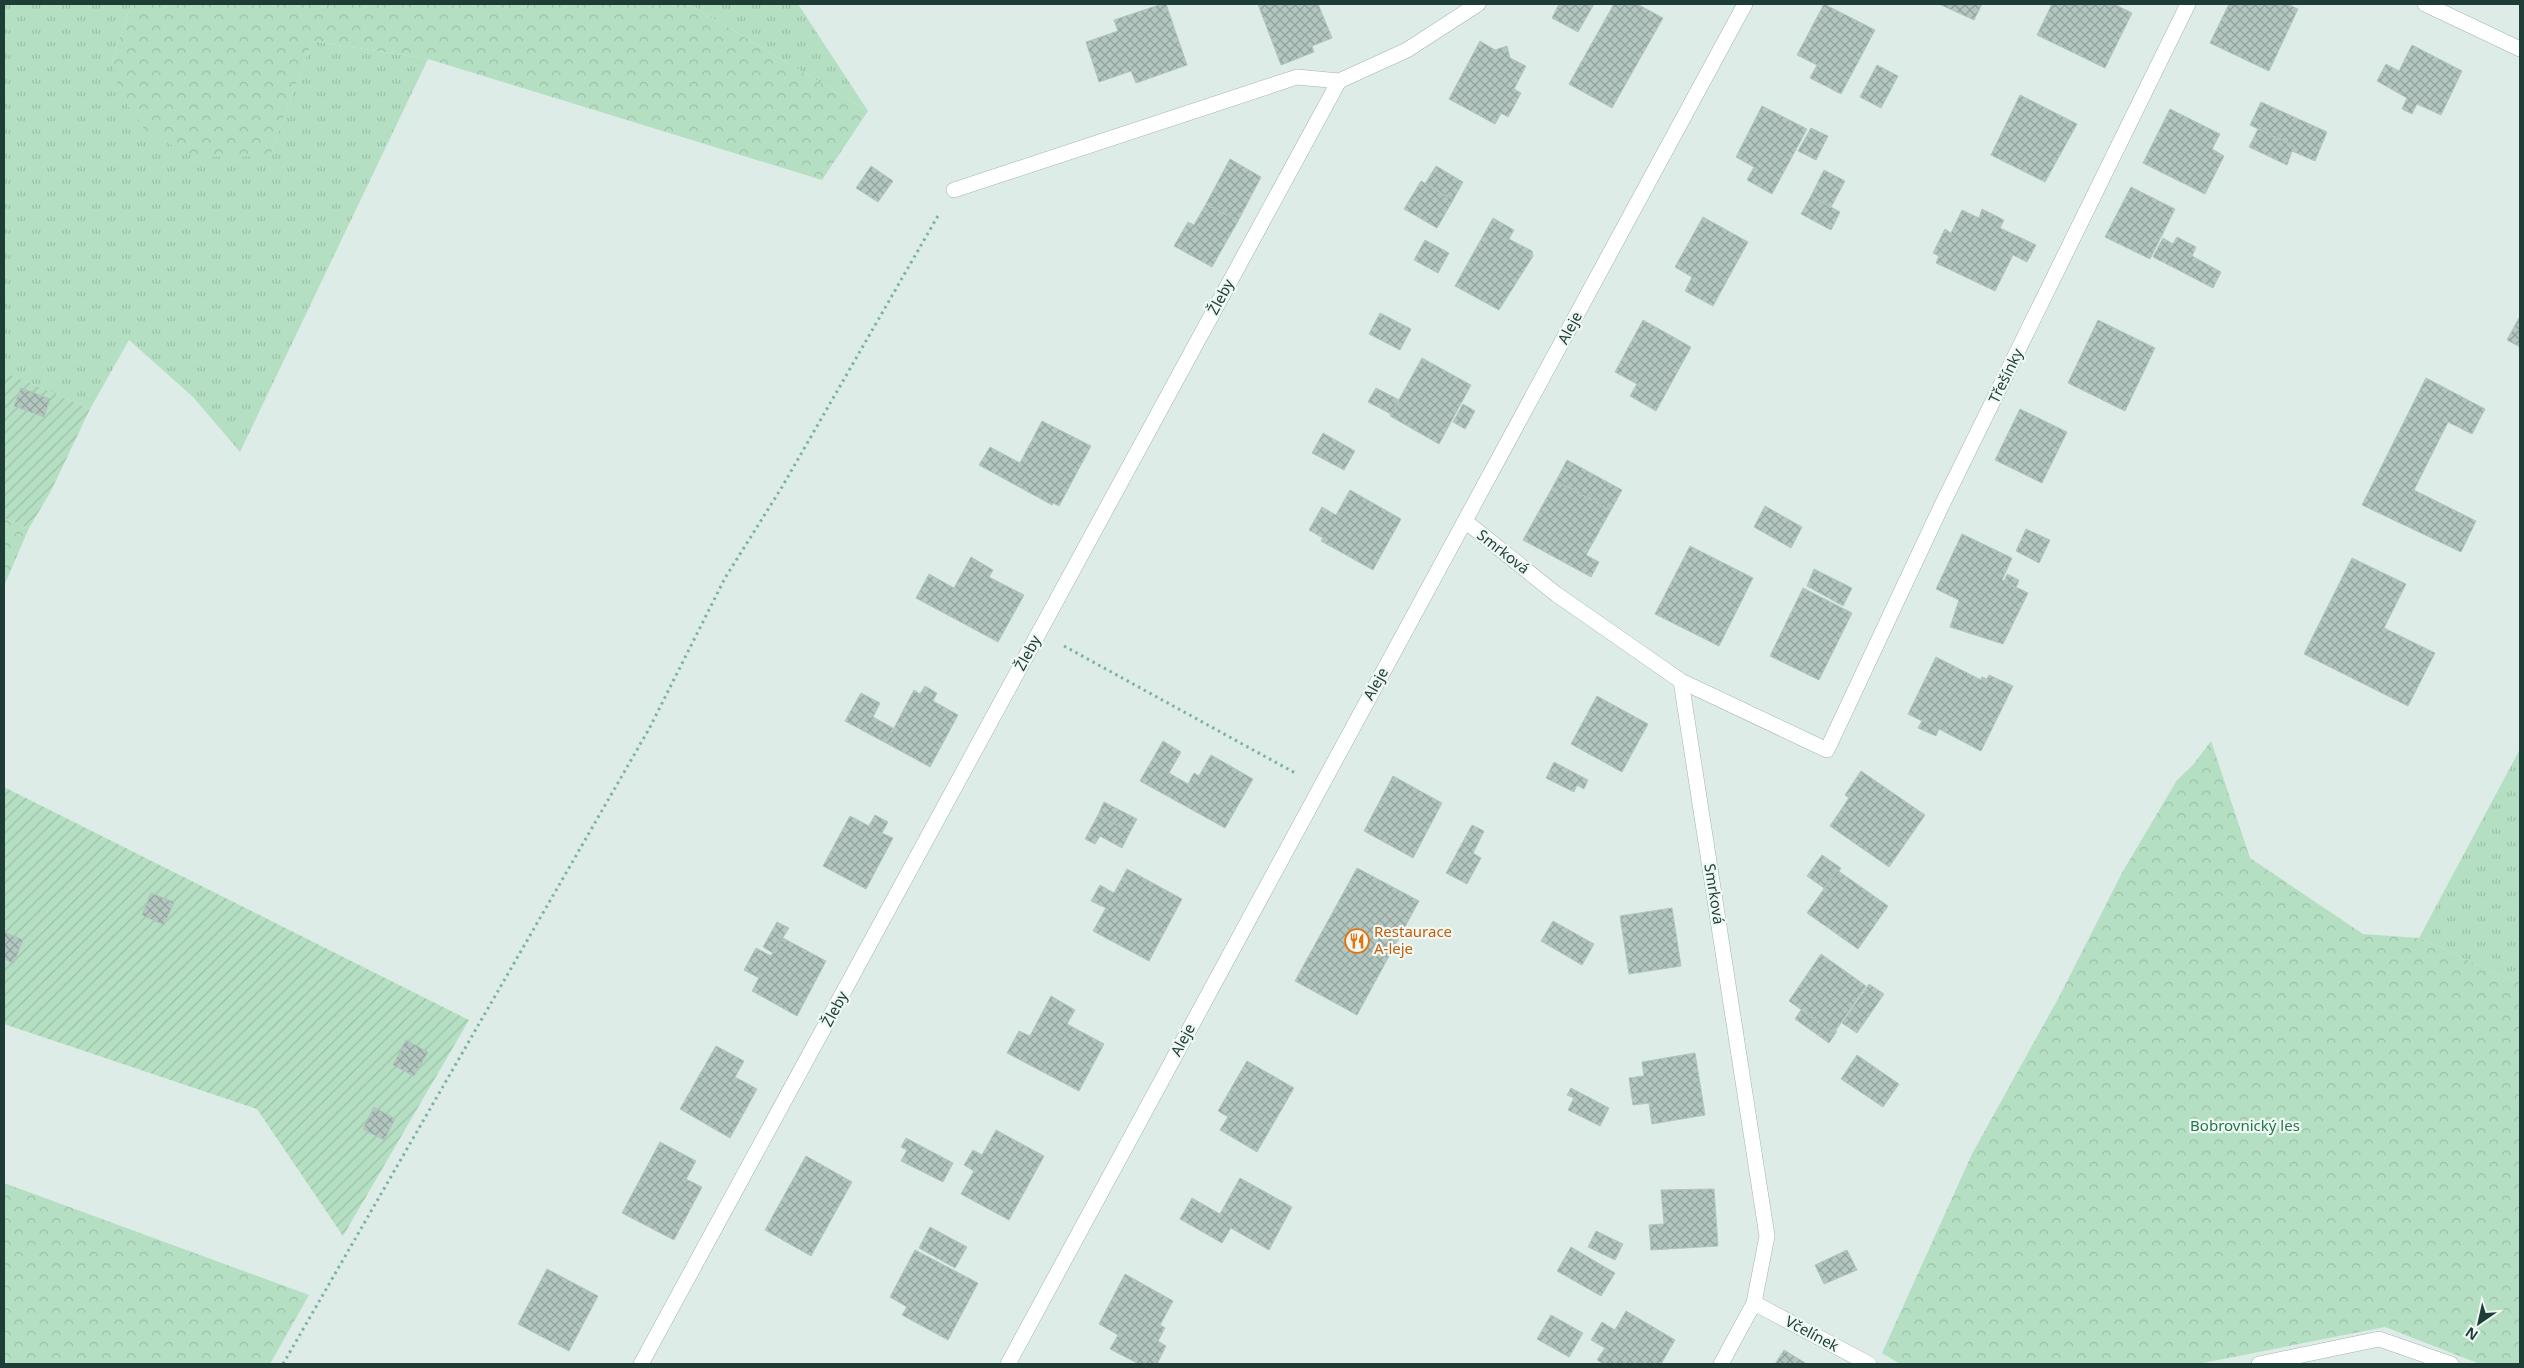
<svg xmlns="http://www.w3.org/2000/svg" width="2524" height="1368" viewBox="0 0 2524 1368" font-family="'Noto Sans',sans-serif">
	<defs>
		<pattern id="grass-tufts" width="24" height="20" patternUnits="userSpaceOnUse" patternTransform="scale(1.25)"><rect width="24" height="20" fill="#b5dfc3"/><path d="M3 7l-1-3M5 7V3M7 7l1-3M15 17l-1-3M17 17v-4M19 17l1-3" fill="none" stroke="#9bc0a8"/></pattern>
		<pattern id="forest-crowns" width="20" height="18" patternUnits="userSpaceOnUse" patternTransform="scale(1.25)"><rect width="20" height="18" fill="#b5dfc3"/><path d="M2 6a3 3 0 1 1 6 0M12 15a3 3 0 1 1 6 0" fill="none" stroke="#9bc0a8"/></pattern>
		<pattern id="garden-furrows" width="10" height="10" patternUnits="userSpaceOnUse" patternTransform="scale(1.25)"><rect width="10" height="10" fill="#b5dfc3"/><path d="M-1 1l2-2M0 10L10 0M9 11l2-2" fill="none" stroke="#9bc0a8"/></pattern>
		<pattern id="building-cross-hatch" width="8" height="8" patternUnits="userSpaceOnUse" patternTransform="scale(1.25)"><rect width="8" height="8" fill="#b3c6c0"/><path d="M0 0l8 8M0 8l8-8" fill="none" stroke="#91a29d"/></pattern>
	</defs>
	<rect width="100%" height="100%" fill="#deece7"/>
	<!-- grass -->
	<path fill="url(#grass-tufts)" d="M4,4h127l-19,57 158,95 42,-115 116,18 -188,393 -47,-55 -64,-57 -39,69 -86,-37z
		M689,4h109l70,107z
		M2520,749v231h-9l-92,-42z"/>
	<!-- forest -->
	<path fill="url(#forest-crowns)" d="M131,4h558l179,107 -46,69 -394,-121 -116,-18 -42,115 -76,1 -48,-26 -27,-38 -7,-32z
		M4,518l25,10 -25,58z
		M2211,741l39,117 113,76 56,4 92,42h9v384h-40l-95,-37 -187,37h-298l-18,-11 90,-199 87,-157 64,-126 54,-91 16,-15z
		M4,1183l305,112 -39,69h-266z"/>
	<!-- garden -->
	<path fill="url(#garden-furrows)" d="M4,372l86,37 -39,82 -22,37 -25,-10z
		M4,787l465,233 -126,216 -86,-127 -253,-85z"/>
	<!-- building -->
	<path fill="url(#building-cross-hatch)" stroke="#b0c6be" d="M1162,4h4l21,61 -51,18 -5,-12 -32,11 -13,-40 32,-11 -4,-11z
		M1258,4h60l14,34 -20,8 2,6 -33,13z
		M1559,4h35l-16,28 -26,-14z
		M1614,4h23l26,14 -51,90 -43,-24z
		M1824,4l51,26 -34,64 -31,-16 7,-13 -20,-10z
		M1939,4h43l-8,16z
		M2052,4h62l18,9 -27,55 -68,-33z
		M2229,4h58l11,5 -29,62 -59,-28z
		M1480,41l15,9 12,-4 3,12 16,8 -12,23 7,4 -13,24 -7,-4 -6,11 -46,-25z
		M2412,45l50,26 -21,44 -24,-11 -5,10 -10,-5 5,-11 -30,-17 9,-17 13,7z
		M1877,65l21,11 -17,32 -21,-11z
		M2020,95l57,29 -32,58 -54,-27z
		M2261,102l66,30 -12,29 -23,-10 2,-5 -44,-21z
		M1762,106l45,23 -35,65 -25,-14 7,-13 -18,-10z
		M2170,109l50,25 -8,15 12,7 -19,38 -62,-31z
		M1811,128l17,8 -12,24 -18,-9z
		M2258,129l36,17 -7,19 -38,-18z
		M1230,159l31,18 -23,44 -32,-17z
		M871,166l22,15 -15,21 -22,-14z
		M1436,166l27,16 -10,18 -28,-16z
		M1824,170l21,11 -14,26 -20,-11z
		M1421,181l32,19 -16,28 -33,-19z
		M2131,187l44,22 -25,50 -45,-22z
		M1811,196l29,16 -9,18 -30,-16z
		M1206,204l32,17 -26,46 -38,-21 14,-24 6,3z
		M1982,209l22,11 -4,8 36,17 -9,17 -14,-7 -18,36 -59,-28 3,-7 -6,-3 12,-24 6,4 11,-23 17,8z
		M1703,217l45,25 -35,64 -28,-15 7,-14 -17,-10z
		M1493,218l21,12 -5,9 23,12 1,5 -34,54 -44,-24z
		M2177,237l19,10 -4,9 29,16 -8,16 -60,-31 10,-19 10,6z
		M1425,240l24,13 -11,20 -24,-13z
		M1380,313l31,16 -11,21 -31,-16z
		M2520,316v31l-13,-7z
		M1643,320l48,27 -35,64 -26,-15 7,-12 -22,-12z
		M2098,320l57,28 -30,63 -57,-28z
		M1422,358l49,27 -32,59 -49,-28z
		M2426,378l59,31 -13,25 -24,-12 -34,68 62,31 -15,31 -99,-47z
		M21,388l29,11 -6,18 -30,-11z
		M1376,388l23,12 -8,14 -23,-12z
		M1463,404l12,7 -10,18 -12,-7z
		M2020,409l47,23 -25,51 -47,-23z
		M1042,421l49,25 -32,60 -6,-3 -1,2 -73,-40 11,-18 30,16z
		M1323,433l32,18 -11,19 -32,-17z
		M1567,460l55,30 -11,20 -55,-29z
		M1556,481l55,29 -25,45 13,7 -8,15 -68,-37z
		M1350,490l51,29 -28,51 -52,-29 2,-3 -14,-8 13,-23 14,8z
		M1765,506l37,21 -11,21 -37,-21z
		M2026,529l24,11 -11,23 -23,-12z
		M1962,534l50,24 -10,22 26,13 -25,51 -53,-17 9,-27 -23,-11z
		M1690,546l63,32 -34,68 -64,-32z
		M971,557l22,13 -4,7 35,18 -26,47 -82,-44 13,-24 25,14z
		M2352,558l54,26 -22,44 51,25 -27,53 -104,-52z
		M1814,569l38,19 -9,18 -36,-20z
		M2007,574l12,6 -3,8 -12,-6z
		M1803,588l49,25 -33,67 -49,-24z
		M1936,657l45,23 1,-3 5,2 2,-4 24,11 -32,65 -42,-22 -3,7 -18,-8 4,-7 -14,-7z
		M925,686l12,7 -4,8 25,14 -28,52 -44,-24 28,-53 6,4z
		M861,693l19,10 -7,14 20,11 -7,15 -41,-22z
		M1597,696l51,28 -26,48 -51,-28z
		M1163,741l18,11 -12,21 19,11 6,-11 5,3 12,-21 42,24 -28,49 -85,-47z
		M1554,762l34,18 -4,9 -7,-4 -3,7 -28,-14z
		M1861,771l64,44 -36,52 -59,-41 19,-28 -4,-3z
		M1393,776l49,27 -29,55 -49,-27z
		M1104,802l33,17 -7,13 -32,-17z
		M875,815l13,7 -6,11 11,5 -27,51 -43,-23 27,-50 19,10z
		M1098,815l32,17 -8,16 -22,-12 -5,8 -10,-5z
		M1472,825l12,6 -11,22 8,5 -14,26 -21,-11z
		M1822,855l19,13 -2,3 -2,-1 -13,18 -17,-12z
		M1357,868l62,33 -62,114 -62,-34z
		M1127,869l55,30 -33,62 -56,-30 13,-23 -15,-7 9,-16 14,8z
		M1837,870l51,36 -30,43 -51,-36z
		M151,893l23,9 -10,23 -22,-10z
		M1672,908l9,58 -52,8 -9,-58z
		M1553,921l41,23 -12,21 -41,-24z
		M777,922l12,6 -16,25 -10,-6z
		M4,932l19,8 -9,23 -10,-4z
		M781,937l45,24 -29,55 -45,-25 7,-13 -15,-8 12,-22 15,8z
		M1821,954l45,32 -32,47 -45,-32z
		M1869,984l15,10 -27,39 -15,-10z
		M1051,996l24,14 -8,14 37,20 -25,47 -72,-38 12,-22 11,5z
		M1801,1010l33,23 3,-2 -8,12 -34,-24z
		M406,1040l22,12 -14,24 -21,-11z
		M716,1046l28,15 -9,16 22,12 -27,49 -50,-29z
		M1695,1053l10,62 -53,9 -3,-21 -16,2 -4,-27 15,-2 -2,-14z
		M1857,1055l42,29 -16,23 -42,-28z
		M1247,1061l47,27 -37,64 -37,-22 8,-13 -10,-6z
		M1571,1088l38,20 -9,18 -32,-16 6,-12 -7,-3z
		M374,1107l21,12 -11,21 -21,-11z
		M996,1130l48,26 -35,64 -48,-26 13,-23 -10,-6 9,-15 9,5z
		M906,1138l47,25 -10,19 -42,-21 6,-11 -6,-3z
		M660,1142l36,19 -10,18 16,8 -28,53 -52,-27z
		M806,1156l46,26 -41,74 -46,-26z
		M1240,1178l52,29 -23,43 -38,-22 -9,15 -42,-24 12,-21 28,16z
		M1714,1189l4,57 -67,4 -2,-25 15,-1 -3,-34z
		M930,1227l37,20 -12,21 -36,-20z
		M1596,1231l27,13 -8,16 -27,-13z
		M1571,1247l44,26 -14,23 -44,-25z
		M915,1250l63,33 -30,57 -46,-25 5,-8 -17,-10z
		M1847,1250l10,20 -33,14 -9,-19z
		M547,1269l51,27 -29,55 -51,-27z
		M1125,1274l48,27 -13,24 5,3 -7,13 8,5 -9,18h-18l-29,-15 8,-14 -19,-11z
		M1626,1311l49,29 -14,24h-57l-7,-4 8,-12 -14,-8 11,-18 13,8z
		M1551,1315l32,18 -14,24 -32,-18z
		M1784,1350l23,14h-32z"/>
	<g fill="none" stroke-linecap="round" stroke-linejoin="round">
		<!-- minor casing -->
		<g stroke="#a1b4af" stroke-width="16">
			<path id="minor" d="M2425,4l95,45
				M954,190l343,-113 42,4
				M1465,521l91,73 125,87 86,555 -13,67 -33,61
				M1681,681l146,69 113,-241 248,-505
				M1754,1303l115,61
				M641,1364l698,-1283 68,-31 71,-46
				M1008,1364l737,-1360
				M2259,1364l120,-25 72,25"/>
		</g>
		<!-- path -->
		<path stroke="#7cb2a5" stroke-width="3" stroke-dasharray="2.5 4" stroke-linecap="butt" d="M1064,646l233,128
			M283,1364l366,-635 76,-151 57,-91 157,-273"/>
		<!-- minor -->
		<use href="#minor" stroke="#fff" stroke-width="15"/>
	</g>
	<!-- icons -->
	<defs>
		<g id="restaurant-ring" transform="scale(1.25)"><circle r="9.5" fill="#eff8f4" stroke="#e8710a" stroke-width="1.5"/><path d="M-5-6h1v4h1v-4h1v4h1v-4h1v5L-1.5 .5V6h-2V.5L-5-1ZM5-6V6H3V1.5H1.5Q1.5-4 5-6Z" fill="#e8710a"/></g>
	</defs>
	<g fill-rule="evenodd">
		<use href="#restaurant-ring" x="1357" y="941"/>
	</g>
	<g text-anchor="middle" stroke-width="4.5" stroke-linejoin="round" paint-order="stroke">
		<!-- street labels -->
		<g font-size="15" fill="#1e3d37" stroke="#eff8f4">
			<text transform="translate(1221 297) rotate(-62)" y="5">Žleby</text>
			<text transform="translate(1570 328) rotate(-62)" y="5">Aleje</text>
			<text transform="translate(2006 376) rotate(-64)" y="5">Třešínky</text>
			<text transform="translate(1503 552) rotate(38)" y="5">Smrková</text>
			<text transform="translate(1028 653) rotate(-62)" y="5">Žleby</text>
			<text transform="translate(1376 684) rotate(-61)" y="5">Aleje</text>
			<text transform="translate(1714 894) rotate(81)" y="5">Smrková</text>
			<text transform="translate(835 1009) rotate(-62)" y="5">Žleby</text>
			<text transform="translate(1183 1040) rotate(-62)" y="5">Aleje</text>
			<text transform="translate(1812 1334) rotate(28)" y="5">Včelínek</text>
		</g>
		<!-- food labels -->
		<g font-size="15" fill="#c56008" stroke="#eff8f4" text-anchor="start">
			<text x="1374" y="937">Restaurace<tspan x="1374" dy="17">A-leje</tspan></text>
		</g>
		<!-- park labels -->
		<g font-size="15" fill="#25774a" stroke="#eff8f4">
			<text x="2245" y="1131">Bobrovnický les</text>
		</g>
	</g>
	<!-- border -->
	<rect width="2524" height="1368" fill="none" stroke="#1e3d37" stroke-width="10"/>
	<!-- north arrow -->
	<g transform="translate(2479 1323) rotate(214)" stroke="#eff8f4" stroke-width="4" paint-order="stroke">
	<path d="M0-4L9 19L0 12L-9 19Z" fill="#1e3d37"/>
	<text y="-8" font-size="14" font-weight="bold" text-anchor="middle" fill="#1e3d37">N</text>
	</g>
</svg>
